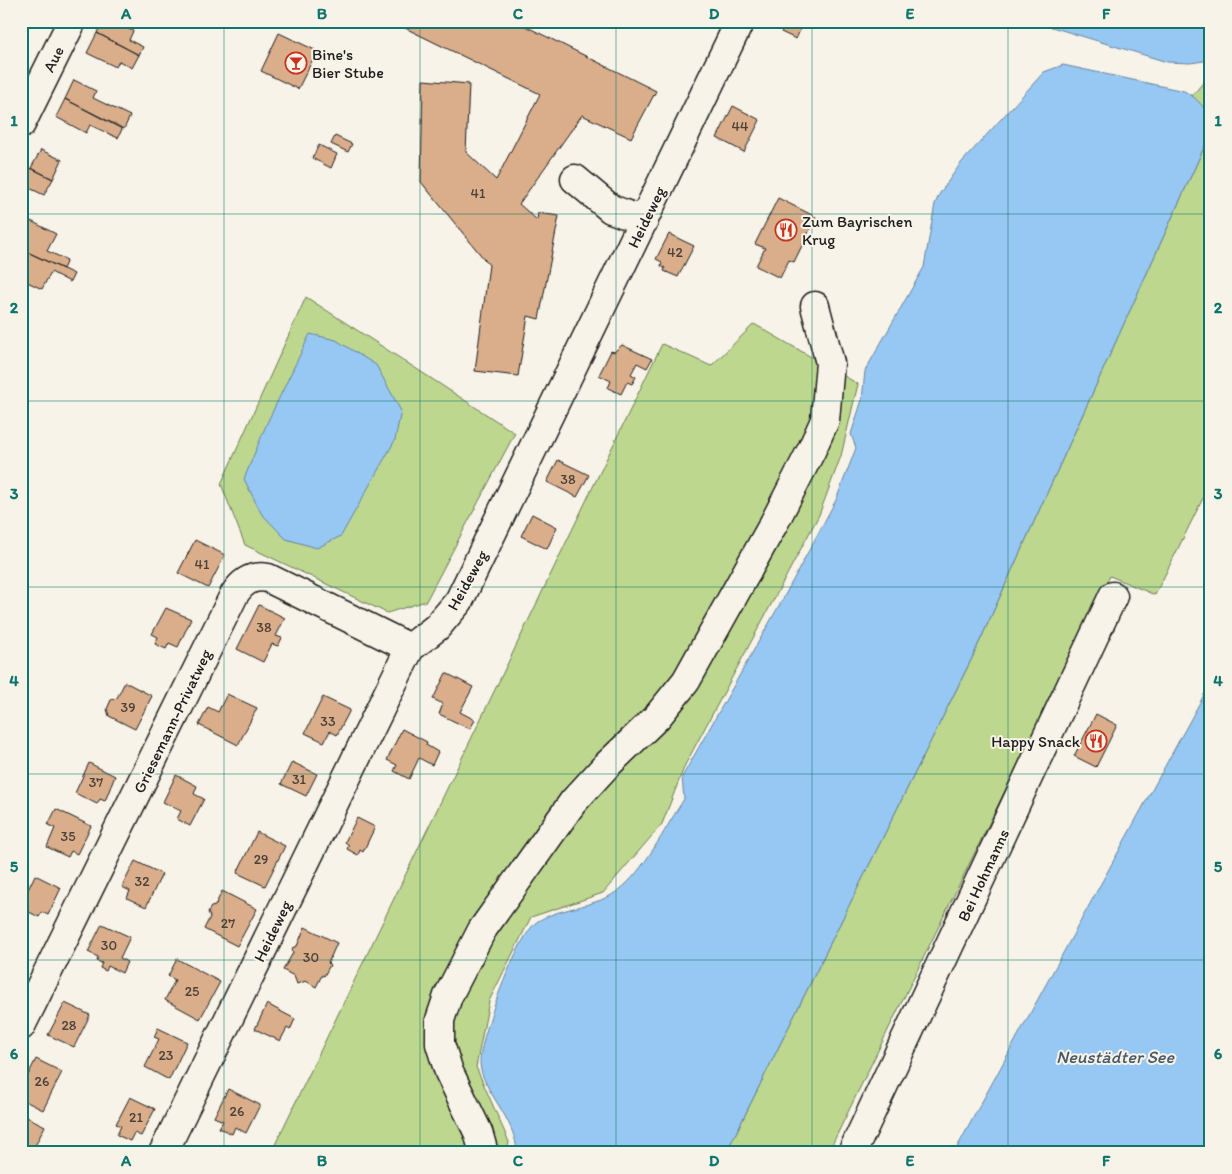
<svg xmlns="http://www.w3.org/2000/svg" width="1232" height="1174" viewBox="0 0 1232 1174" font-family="Itim,sans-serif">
	<rect width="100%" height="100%" fill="#f7f3e8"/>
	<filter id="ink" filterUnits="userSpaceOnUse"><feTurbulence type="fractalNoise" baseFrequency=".02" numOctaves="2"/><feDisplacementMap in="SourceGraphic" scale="10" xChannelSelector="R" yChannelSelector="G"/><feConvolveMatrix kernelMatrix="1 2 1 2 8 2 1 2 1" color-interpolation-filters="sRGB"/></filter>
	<g filter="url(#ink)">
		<!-- green -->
		<path fill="#bdd78f" stroke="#6c7a56" d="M1211,73v46l-19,-23z
			M1211,132v350l-56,113 -45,-19 -282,577h-102l247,-497z
			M306,297l209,136 -89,168 -39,12 -142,-68 -24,-61z
			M754,324l104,60 -17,72 -22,59 -134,250 -23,59 -59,69 -72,24 -42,84 -13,66 33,75 -2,11h-236l391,-809 49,22z"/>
		<!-- water -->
		<path fill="#97c8f3" stroke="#66839d" d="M1032,21h179v39l-21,3 -23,-1z
			M1063,65l121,26c17,9 27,23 27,41l-238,524 -247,497h-209c-1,-35 -36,-63 -37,-90 -1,-24 38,-130 58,-142 25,-15 58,-13 81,-31 25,-19 45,-60 62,-86l3,-5 -2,-22 103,-182 51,-95 20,-52 -5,-14 11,-34 3,-29 59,-104 11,-63 5,-11 21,-30 83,-91z
			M310,334l26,6 40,25 25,46 -6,29 -54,96 -24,12 -31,-9 -25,-26 -17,-34 23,-56z
			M1211,682v471h-257z"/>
		<!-- building -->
		<path fill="#daae8b" stroke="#1c1c1c" d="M21,21h8l-8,14z
			M103,21h15l11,6 -1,2 5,2 -4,9 14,7 -4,8 -42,-22z
			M406,21h109l141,70 -25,47 -49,-23 -63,89 18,16 1,-7 21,3 -20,103 -11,-3 -10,60 -43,-5 14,-106 -68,-83 2,-102 46,4 -3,68 30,28 44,-86 -137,-67z
			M780,21h24l-8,18 -15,-7 4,-8z
			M97,33l42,22 -7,13 -13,-7 -3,6 -29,-14z
			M279,33l38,18 -19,38 -37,-18z
			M74,80l22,11 -3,7 37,18 -6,13 -59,-30z
			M65,99l57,30 -4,9 -28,-13 -4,8 -30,-16z
			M733,106l27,14 -16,32 -27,-14z
			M335,136l17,8 -4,8 -17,-8z
			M319,145l18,9 -6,14 -19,-10z
			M41,150l21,10 -9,19 -22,-11z
			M31,168l22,11 -9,16 -21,-10z
			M778,198l38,19 -22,45 -5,-2 -9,18 -24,-12 9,-18 -10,-4z
			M31,221l25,13 -9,17 20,9 -4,9 -42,-20v-23l6,3z
			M669,234l25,12 -16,31 -14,-6 1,-3 -4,-2 1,-4 -6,-3z
			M21,249l53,25 -4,8 -19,-10 -9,17 -21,-10z
			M622,345l30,14 -5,9 -10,-5 -6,11 5,3 -4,7 -5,-2 -6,12 -13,-6 3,-7 -12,-6 12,-24 3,1z
			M558,460l31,15 -12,22 -30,-15z
			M532,514l25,13 -10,22 -26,-13z
			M195,540l30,15 -17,33 -30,-15z
			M259,605l26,13 -9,18 6,2 -4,8 -6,-2 -9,18 -26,-13z
			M166,608l25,11 -13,28 -9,-4 -3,6 -11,-5 3,-7 -6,-3z
			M446,673l27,14 -13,25 15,8 -5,9 -31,-15 4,-10 -10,-5z
			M125,682l27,14 -17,33 -26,-13 -2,-7 4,-9 6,-2z
			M227,694l30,14 -19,37 -39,-20 9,-18 10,5z
			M323,697l27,13 -13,25 -7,-4 -6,11 -19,-9z
			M1096,714l21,11 -21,42 -22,-11z
			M402,729l25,13 -1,3 12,7 -6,13 -13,-7 -10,21 -15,-8 3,-6 -10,-5z
			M292,762l25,12 -11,22 -25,-12z
			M89,763l26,13 -10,25 -5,-2 -3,5 -22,-11z
			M176,775l21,11 -3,8 10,5 -14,27 -13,-7 4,-8 -18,-9z
			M56,809l35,17 -14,28 -6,-3 -3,6 -21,-10 8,-19 -7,-3z
			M357,818l18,9 -12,25 -3,-2 -2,5 -11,-6 2,-4 -4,-3z
			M257,832l28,14 -20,40 -28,-13z
			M135,861l27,13 -16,33 -19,-9 3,-7 -8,-4z
			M35,875l26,13 -13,27 -6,-3 -3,5 -18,-9 1,-6z
			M222,891l35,18 -20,37 -33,-17 6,-12 -2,-5 3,-5 4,-1z
			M102,924l28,13 -10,21 7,4 -5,11 -14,-7 -2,5 -6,-3 2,-5 -5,-2 1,-4 -10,-5z
			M305,927l32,16 -9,20 2,2 -6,11 -2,-1 -6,12 -10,-6 -9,3 -3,-8 -11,-6 10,-17 -1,-5 5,-2z
			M177,959l43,23 -20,37 -35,-19 10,-20 -7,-4z
			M65,1003l25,12 -16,32 -26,-12z
			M267,1004l28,15 -5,11 -3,-2 -7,13 -25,-12z
			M158,1028l29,14 -18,38 -24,-13 14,-28 -5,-2z
			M36,1059l26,13 -19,38 -22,-11v-10z
			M228,1089l32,16 -14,28 -11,-6 -3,7 -13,-6 4,-7 -9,-4z
			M130,1097l25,12 -14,27 -7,-3 -4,8 -13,-6 4,-9 -5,-2z
			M21,1114l24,12 -11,22 -7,-3 -3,8h-3z"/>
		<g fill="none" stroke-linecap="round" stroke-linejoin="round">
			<!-- minor casing -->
			<g stroke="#1c1c1c" stroke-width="31">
				<path id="minor" d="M21,124l51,-103
					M575,179l36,30 33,12
					M21,1026l213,-431c8,-13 18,-20 34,-17l142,70
					M163,1153l247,-505 27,-21 22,-26 281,-580
					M484,1153l-6,-21 -29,-60 -9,-28v-24l8,-24 34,-66 91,-128 33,-36 51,-49 29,-36 88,-158 38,-74 13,-29 5,-57 -15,-57
					M852,1153l261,-557"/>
			</g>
			<!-- minor -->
			<use href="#minor" stroke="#f7f3e8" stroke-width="28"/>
		</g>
	</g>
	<!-- grid -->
	<path fill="none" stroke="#0f766e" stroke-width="1" stroke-opacity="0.55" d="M224,21v1132M420,21v1132M616,21v1132M812,21v1132M1008,21v1132M21,214h1190M21,401h1190M21,587h1190M21,774h1190M21,960h1190"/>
	<!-- icons -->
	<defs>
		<g id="bar-ring" transform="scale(1.125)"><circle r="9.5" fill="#f7f3e8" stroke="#c8321e" stroke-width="1.5"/><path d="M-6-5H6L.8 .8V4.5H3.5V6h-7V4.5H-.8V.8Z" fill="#c8321e"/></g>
		<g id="restaurant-ring" transform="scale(1.125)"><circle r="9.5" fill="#f7f3e8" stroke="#c8321e" stroke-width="1.5"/><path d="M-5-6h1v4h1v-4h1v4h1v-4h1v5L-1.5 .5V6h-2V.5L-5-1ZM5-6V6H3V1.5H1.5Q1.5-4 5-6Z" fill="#c8321e"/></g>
	</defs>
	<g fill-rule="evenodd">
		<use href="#bar-ring" x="296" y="63"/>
		<use href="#restaurant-ring" x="786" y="230"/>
		<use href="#restaurant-ring" x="1096" y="741"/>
	</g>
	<g text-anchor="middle" stroke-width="4" stroke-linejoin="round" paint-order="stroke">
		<!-- number labels -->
		<g font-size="14" fill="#4c4038">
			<text x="740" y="131">44</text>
			<text x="478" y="198">41</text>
			<text x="675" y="257">42</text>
			<text x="568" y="484">38</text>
			<text x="202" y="569">41</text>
			<text x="264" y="632">38</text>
			<text x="128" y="712">39</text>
			<text x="328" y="726">33</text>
			<text x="299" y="784">31</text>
			<text x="96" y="787">37</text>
			<text x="68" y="841">35</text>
			<text x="261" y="864">29</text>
			<text x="142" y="886">32</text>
			<text x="228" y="928">27</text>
			<text x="109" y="950">30</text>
			<text x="311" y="962">30</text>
			<text x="192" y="996">25</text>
			<text x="69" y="1030">28</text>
			<text x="166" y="1060">23</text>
			<text x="42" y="1086">26</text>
			<text x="237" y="1116">26</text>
			<text x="136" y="1122">21</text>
		</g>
		<!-- poi labels -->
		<g font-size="16" fill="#1c1c1c" stroke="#f7f3e8" text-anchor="start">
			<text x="312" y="60">Bine's<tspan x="312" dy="18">Bier Stube</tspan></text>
			<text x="802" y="227">Zum Bayrischen<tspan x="802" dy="18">Krug</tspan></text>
			<text x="1080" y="747" text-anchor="end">Happy Snack</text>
		</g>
		<!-- street labels -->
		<g font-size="16" fill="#1c1c1c" stroke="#f7f3e8">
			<text transform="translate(53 59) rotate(-64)" y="6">Aue</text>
			<text transform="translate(646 217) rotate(-64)" y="6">Heideweg</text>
			<text transform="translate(467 580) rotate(-61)" y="6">Heideweg</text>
			<text transform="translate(172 721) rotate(-64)" y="6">Griesemann-Privatweg</text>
			<text transform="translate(983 875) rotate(-65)" y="6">Bei Hohmanns</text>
			<text transform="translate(272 931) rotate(-64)" y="6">Heideweg</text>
		</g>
		<!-- water labels -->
		<g font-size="18" font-style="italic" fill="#475867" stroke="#f7f3e8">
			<text x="1115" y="1063">Neustädter See</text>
		</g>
	</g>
	<!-- margin -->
	<rect width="1232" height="1174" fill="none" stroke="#f7f3e8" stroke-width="55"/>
	<rect x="28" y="28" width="1176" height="1118" fill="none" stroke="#0f766e" stroke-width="2"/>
	<g font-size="16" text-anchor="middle" font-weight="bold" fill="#0f766e">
		<text x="126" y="19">A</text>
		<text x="322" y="19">B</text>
		<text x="518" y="19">C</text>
		<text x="714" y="19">D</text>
		<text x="910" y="19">E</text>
		<text x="1106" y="19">F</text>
		<text x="14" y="126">1</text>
		<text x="1218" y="126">1</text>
		<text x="14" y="313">2</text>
		<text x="1218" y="313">2</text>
		<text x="14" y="499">3</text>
		<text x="1218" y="499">3</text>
		<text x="14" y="686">4</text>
		<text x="1218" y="686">4</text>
		<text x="14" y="872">5</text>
		<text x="1218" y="872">5</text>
		<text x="14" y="1059">6</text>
		<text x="1218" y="1059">6</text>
		<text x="126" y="1166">A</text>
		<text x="322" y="1166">B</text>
		<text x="518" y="1166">C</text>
		<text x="714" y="1166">D</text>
		<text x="910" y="1166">E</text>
		<text x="1106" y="1166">F</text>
	</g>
</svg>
